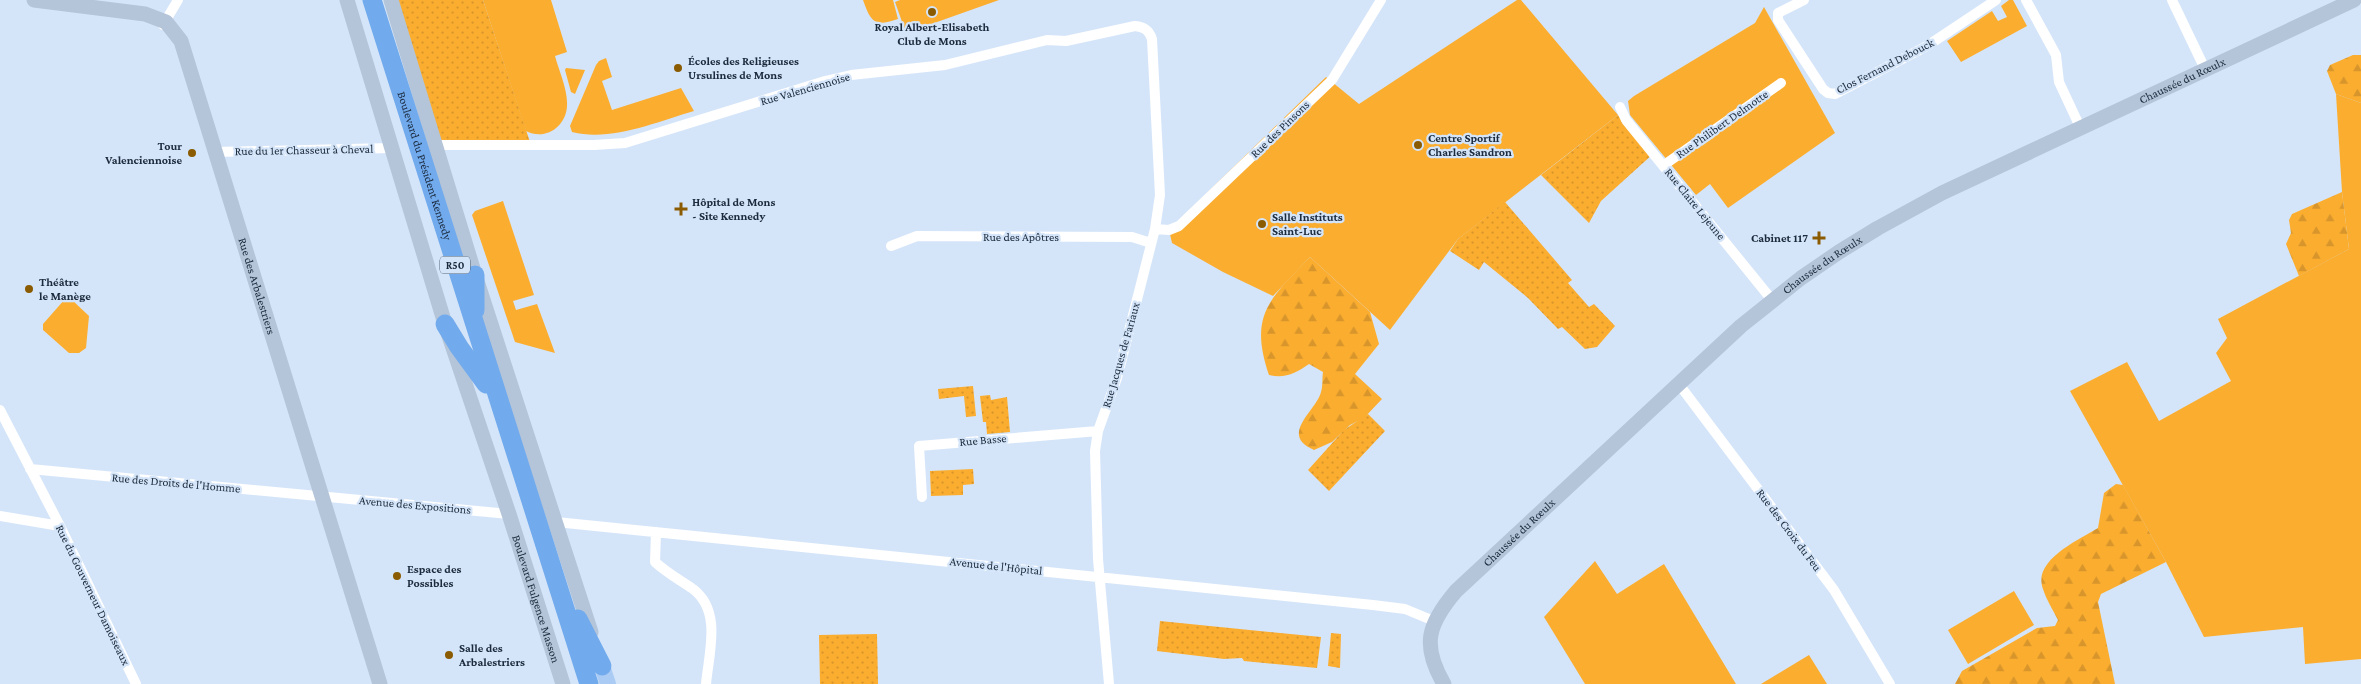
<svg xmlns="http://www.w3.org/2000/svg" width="2361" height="684" viewBox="0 0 2361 684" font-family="'Crimson Pro',serif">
	<defs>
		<pattern id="forest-firs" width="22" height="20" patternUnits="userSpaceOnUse" patternTransform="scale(1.25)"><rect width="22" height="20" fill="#fbad2f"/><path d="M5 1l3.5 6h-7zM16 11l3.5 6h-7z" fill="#d7952b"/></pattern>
		<pattern id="park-dots" width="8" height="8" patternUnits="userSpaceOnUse" patternTransform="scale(1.25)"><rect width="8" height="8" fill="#fbad2f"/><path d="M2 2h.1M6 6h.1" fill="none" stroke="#d7952b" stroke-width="1.8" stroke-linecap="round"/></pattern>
	</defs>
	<rect width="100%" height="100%" fill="#d5e5f9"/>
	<!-- grass -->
	<path fill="#fbad2f" d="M483,0h68l16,52 -12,4c4,15 13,34 12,50 -1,21 -22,35 -41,25z
		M863,0h30l5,19c-23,8 -27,4 -35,-19z
		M900,0h99l-93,33 -11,-31z
		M1517,0h4l97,115 -160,124 -68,91 -80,-73 -37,39 -50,-24 -51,-29 -3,-13 157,-153 33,27z
		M2009,0h4l14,26 -66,36 -14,-21 45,-30 6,10 9,-4 -6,-11z
		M1764,7l71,126 -107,75 -18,-24 -14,11 -66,-80 -2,-14 6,-5 121,-73z
		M606,58l6,19 -10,4 10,29 69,-22 13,23c-38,11 -83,31 -122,21l-2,-6 26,-61 3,-4z
		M566,68l19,2 -10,24 -4,-2 -6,-22z
		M2336,94l25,9v556l-56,5 -2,-37 -99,10 -38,-75 -96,-171 57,-29 32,59 72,-40 -15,-28 11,-15 -9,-19 131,-70 -7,-57z
		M503,201l31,94 -21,6 3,9 21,-6 18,49 -40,-11 -43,-127 3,-4z
		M65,299h6l18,17 -3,32 -7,5h-10l-26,-23v-6z
		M1595,561l22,33 47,-30 72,120h-151l-41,-67z
		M2014,591l20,34 -66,39 -20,-34z
		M1809,655l18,29h-66z"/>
	<!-- forest -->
	<path fill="url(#forest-firs)" d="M2353,55h8v48l-25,-9 -9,-23 3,-6z
		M2342,192l7,57 -50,27 -13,-32 5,-11 -2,-13 3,-6z
		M1310,257l60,55 9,32 -24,30 27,25 -18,19 -14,7 -18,17 -18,8c-36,-15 3,-40 7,-58 2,-6 1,-13 2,-20l-14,-8c-13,9 -24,15 -40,11 -21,-61 2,-77 41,-118z
		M2116,484l7,1 43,77 -65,32 -3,8 17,82h-160l7,-13 75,-43 18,-2 3,-6c-5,-10 -12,-21 -15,-31 -11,-29 36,-49 55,-61l6,-35z"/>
	<!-- park -->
	<path fill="url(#park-dots)" d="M395,0h88l48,145h-89z
		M1618,115l8,5 28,33 -53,48 -12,22 -48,-48z
		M1505,202l67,78 -4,3 21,24 5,-3 21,22 -18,21 -12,2 -23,-22 -4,2 -30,-31 -44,-36 -5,8 -29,-19 8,-12z
		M973,386l3,30 -10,1 -2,-21 -25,3 -1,-10z
		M990,395l1,5 16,-3 3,35 -23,2 -1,-12h-3l-3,-26z
		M1368,414l17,17 -56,60 -21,-21 36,-40z
		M973,469l1,15 -11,1v10l-32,1 -1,-25z
		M1160,621l161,16 -4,31 -73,-7 -2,-3 -18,1 -67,-8z
		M1331,633l10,1 -1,34 -12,-2z
		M877,634l1,50h-58l-1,-49z"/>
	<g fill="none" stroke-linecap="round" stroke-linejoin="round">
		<!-- street -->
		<path stroke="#fff" stroke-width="10" d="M1804,0l-26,13v7l45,69 5,4 7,1 92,-48 69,-46
			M2026,0l30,55 3,27 21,45
			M2172,0l33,69
			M163,25l15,-25
			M1620,107l6,13 146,180
			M435,145h159l31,-2 200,-62 26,-6 94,-10 102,-25 19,1 69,-15c9,1 14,4 17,13l8,156 -5,34 -38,149 -19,53 -3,20 3,108 11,125
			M216,152l175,-4
			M1664,165l117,-82
			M1155,229l14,1 10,-4 153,-146 49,-80
			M891,246l26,-10 215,1 19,6
			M1678,383l156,207 56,94
			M0,410l60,116 76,158
			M30,469l479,45
			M922,497l-3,-51 179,-15
			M0,516l60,10
			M556,522l817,83 32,4 29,12
			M656,532l-1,30c12,11 25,18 38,27 29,22 16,63 13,95"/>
		<!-- secondary -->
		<g stroke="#b4c5d9" stroke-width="15">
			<path id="s1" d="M34,0l111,14 21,8 15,19 199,643"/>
			<path id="s2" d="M347,0l98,324 64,190 54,170"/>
			<path d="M391,0l84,275 116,357"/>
			<path id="s3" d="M1444,684c-23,-39 -16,-60 12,-93l285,-265 60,-48 38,-26 39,-24 64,-35 412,-193"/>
		</g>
		<!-- primary -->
		<path stroke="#aaccf4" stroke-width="16" d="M602,666l6,18"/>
		<!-- highway -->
		<g stroke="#71aaed" stroke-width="19">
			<path id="s4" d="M372,0l217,684"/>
			<path d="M475,310v-35"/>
			<path d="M445,324l14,23 27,37"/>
			<path d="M578,619l24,47"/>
		</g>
	</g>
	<!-- markers -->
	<g fill="#8a5b01" stroke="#d5e5f9" stroke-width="2">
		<circle cx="932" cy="12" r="5"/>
		<circle cx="678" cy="68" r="5"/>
		<circle cx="1418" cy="145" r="5"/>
		<circle cx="192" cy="153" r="5"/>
		<path d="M678.5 201.5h5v5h5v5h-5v5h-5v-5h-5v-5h5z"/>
		<circle cx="1262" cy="224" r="5"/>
		<path d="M1816.5 230.5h5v5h5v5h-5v5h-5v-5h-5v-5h5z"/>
		<circle cx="29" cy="289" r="5"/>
		<circle cx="397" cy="576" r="5"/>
		<circle cx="449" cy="655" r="5"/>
	</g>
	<g text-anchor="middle" stroke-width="4.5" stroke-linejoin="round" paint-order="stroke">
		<!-- shield labels -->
		<rect fill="#d5e5f9" stroke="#536275" stroke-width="1" x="440" y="256.5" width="30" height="17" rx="4"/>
		<g font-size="11" font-weight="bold" fill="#1b2a3c">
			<text x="455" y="269">R50</text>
		</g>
		<!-- poi labels -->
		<g font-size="12" font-weight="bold" fill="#1b2a3c" stroke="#d5e5f9" text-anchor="start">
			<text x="932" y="31" text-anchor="middle">Royal Albert-Elisabeth<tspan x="932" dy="14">Club de Mons</tspan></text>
			<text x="688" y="65">Écoles des Religieuses<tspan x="688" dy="14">Ursulines de Mons</tspan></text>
			<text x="1428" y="142">Centre Sportif<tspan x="1428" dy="14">Charles Sandron</tspan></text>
			<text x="182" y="150" text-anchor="end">Tour<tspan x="182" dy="14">Valenciennoise</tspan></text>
			<text x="692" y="206">Hôpital de Mons<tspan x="692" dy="14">- Site Kennedy</tspan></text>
			<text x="1272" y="221">Salle Instituts<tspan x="1272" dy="14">Saint-Luc</tspan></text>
			<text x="1808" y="242" text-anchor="end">Cabinet 117</text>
			<text x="39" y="286">Théâtre<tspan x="39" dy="14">le Manège</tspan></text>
			<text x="407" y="573">Espace des<tspan x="407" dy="14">Possibles</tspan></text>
			<text x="459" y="652">Salle des<tspan x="459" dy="14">Arbalestriers</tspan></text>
		</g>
		<!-- street labels -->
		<g font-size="12" fill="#1b2a3c" stroke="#d5e5f9">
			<text transform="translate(1885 66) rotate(-27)" y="4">Clos Fernand Debouck</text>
			<text dy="4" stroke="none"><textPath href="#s3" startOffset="999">Chaussée du Rœulx</textPath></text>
			<text transform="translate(805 89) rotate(-16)" y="4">Rue Valenciennoise</text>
			<text transform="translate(1722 124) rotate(-35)" y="4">Rue Philibert Delmotte</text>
			<text transform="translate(1280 129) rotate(-44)" y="4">Rue des Pinsons</text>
			<text transform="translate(304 150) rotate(-1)" y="4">Rue du 1er Chasseur à Cheval</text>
			<text dy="4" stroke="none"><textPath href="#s4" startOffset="174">Boulevard du Président Kennedy</textPath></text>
			<text transform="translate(1695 204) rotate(51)" y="4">Rue Claire Lejeune</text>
			<text x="1021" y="241">Rue des Apôtres</text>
			<text dy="4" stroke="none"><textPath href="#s3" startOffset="594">Chaussée du Rœulx</textPath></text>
			<text dy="4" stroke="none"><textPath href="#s1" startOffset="415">Rue des Arbalestriers</textPath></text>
			<text transform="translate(1121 355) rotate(-74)" y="4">Rue Jacques de Fariaux</text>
			<text transform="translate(983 440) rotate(-5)" y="4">Rue Basse</text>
			<text transform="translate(176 483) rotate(5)" y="4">Rue des Droits de l'Homme</text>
			<text transform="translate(415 505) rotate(5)" y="4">Avenue des Expositions</text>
			<text transform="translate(1789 530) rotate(53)" y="4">Rue des Croix du Feu</text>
			<text dy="4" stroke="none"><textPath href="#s3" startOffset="189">Chaussée du Rœulx</textPath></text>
			<text transform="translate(996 566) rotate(6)" y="4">Avenue de l'Hôpital</text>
			<text transform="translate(93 595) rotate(64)" y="4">Rue du Gouverneur Damoiseaux</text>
			<text dy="4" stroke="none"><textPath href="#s2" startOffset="628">Boulevard Fulgence Masson</textPath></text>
		</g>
	</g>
</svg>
